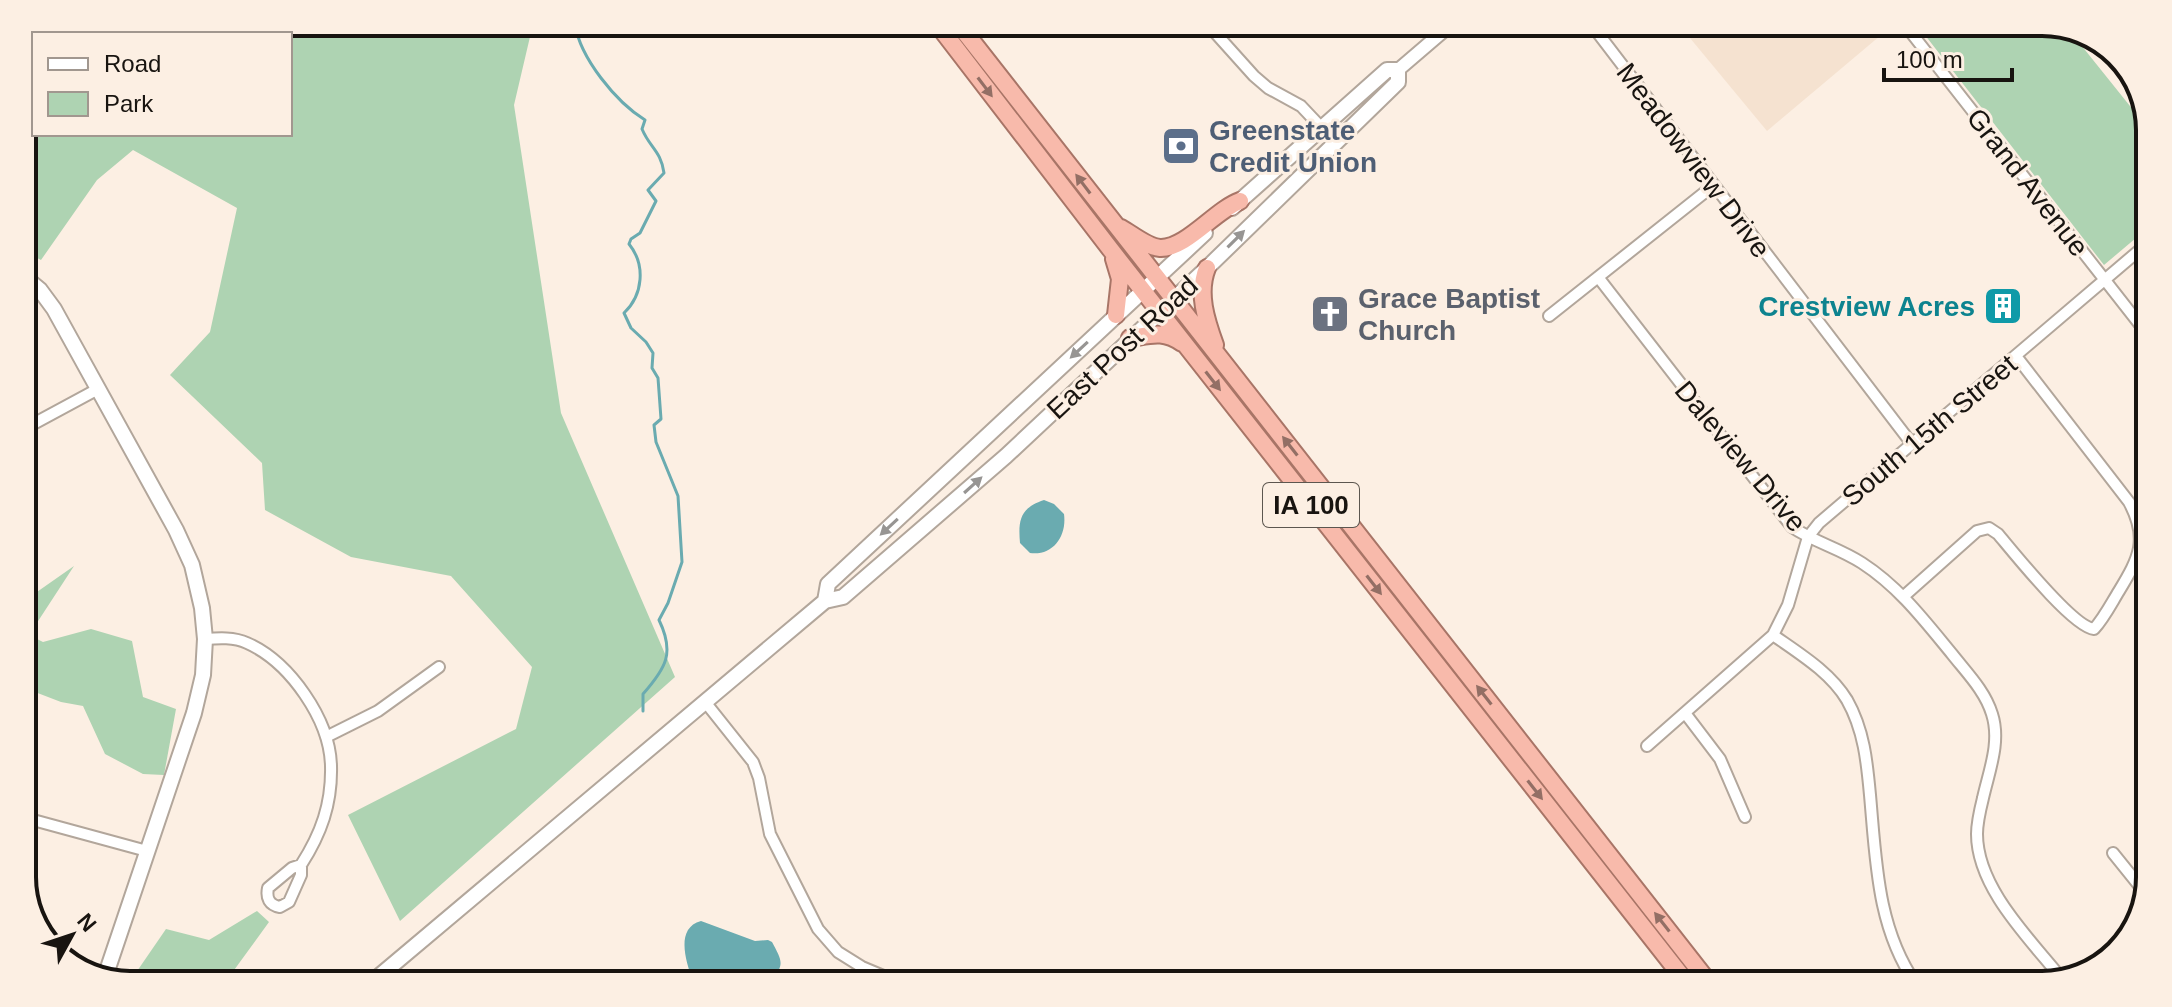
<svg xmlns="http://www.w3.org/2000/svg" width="2172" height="1007" viewBox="0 0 2172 1007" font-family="Arial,sans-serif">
	<rect width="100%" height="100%" fill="#fcefe3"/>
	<!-- built -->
	<path fill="#f5e2d0" d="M1689,29l198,1 -120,101 -82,-99z"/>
	<!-- green -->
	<path fill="#aed3b2" d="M148,22l385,2 -19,81 47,308 114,264 -275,244 -52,-106 168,-86 16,-62 -81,-91 -100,-19 -86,-47 -3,-47 -92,-88 40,-43 27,-124 -104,-58 -36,30 -56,80 -19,-10v-127l12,-15v26h256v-100h-159z
		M1921,30h148l81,101 -1,96 -45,38z
		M22,564l10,2 2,28 40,-28 -45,69 14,7 48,-13 41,12 11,56 33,12 -12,66 -21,-1 -38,-20 -22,-48 -22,-4 -39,-15z
		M257,911l12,11 -40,55h-96l33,-48 43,11z"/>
	<!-- water -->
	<path fill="#6aabb0" d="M1044,500l10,4 10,10c3,22 -11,42 -34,39l-10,-10c-2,-23 0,-35 24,-43z
		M701,921l54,20 13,-1 4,2c9,17 14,23 -1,38l-79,-1c-6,-18 -17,-51 9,-58z"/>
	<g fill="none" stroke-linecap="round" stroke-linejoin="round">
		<!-- stream -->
		<path stroke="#6aabb0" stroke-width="3" d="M575,24c5,34 41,78 70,96l-3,9c8,19 19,22 22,44l-16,17 8,11 -16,32 -9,6 -2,5c17,21 14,51 -5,69l7,15 15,14 7,11 -1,15 6,10 3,41 -7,6 2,17 22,54 4,66 -14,41 -9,17c16,33 7,48 -16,74v17"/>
		<!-- minor casing -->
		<g stroke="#b2a69b" stroke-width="14">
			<path id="minor" d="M1210,27l44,49 14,12 33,18 34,36
				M1594,28l318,416
				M1909,30l239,305
				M1598,277l194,250c22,15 47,21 70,36 37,24 62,57 90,91 15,19 33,37 40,60 9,28 -3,57 -9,84 -3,12 -6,24 -6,36 0,54 53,105 85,145
				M1549,316l165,-131
				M22,430l76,-41
				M1904,596l73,-65 12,-3 9,6c16,19 75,93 96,95 10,-11 17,-25 25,-38 20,-33 30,-52 10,-89l-113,-146
				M1773,635c27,19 57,37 74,65 17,30 20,62 23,95 6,66 7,133 46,189
				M205,639c14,-1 29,-2 42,4 43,19 83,77 84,123 1,38 -10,68 -30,99l-9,3 -24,20c-2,10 1,17 12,19l9,-5 12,-27v-10
				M706,703l47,59 6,16 11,56 48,95 20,23 24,15 31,13
				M1685,713l35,46 25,58
				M326,737l52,-26 61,-44
				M1647,746l126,-111 15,-30 20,-68 11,-14 330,-281
				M22,817l125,34
				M2113,853l29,36"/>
		</g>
		<!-- tertiary casing -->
		<g stroke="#b2a69b" stroke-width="16">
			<path id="tertiary" d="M1398,70l49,-42"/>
		</g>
		<!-- secondary casing -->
		<g stroke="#b2a69b" stroke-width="18">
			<path id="secondary" d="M22,275l18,15 14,19 122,221 16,35 10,43 3,31 -2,36 -9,38 -89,264
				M825,601l3,-17 377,-351
				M377,978l448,-377 18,-4 163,-141 201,-188 191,-186v-12h-11l-155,138"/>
		</g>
		<!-- trunk casing -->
		<g stroke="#a87567" stroke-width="20">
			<path id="trunk" d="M938,25l173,225 576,733
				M960,26l750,958
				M1121,228c11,6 26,19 39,20 26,1 55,-38 80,-47
				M1114,259l6,20 -4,36
				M1207,268c-10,25 -1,52 8,77
				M1130,338c21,-3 33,-8 52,5"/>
		</g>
		<!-- minor -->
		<use href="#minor" stroke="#fff" stroke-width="10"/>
		<!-- tertiary -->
		<use href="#tertiary" stroke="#fff" stroke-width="12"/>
		<!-- secondary -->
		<use href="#secondary" stroke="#fff" stroke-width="14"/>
		<!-- trunk -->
		<use href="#trunk" stroke="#f8baab" stroke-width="16"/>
	</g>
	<!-- one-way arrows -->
	<defs><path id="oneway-solid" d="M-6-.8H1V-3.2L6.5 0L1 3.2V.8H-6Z" transform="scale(2)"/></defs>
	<g fill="#936f65">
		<use href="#oneway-solid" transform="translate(985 87) rotate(53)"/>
		<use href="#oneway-solid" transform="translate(1083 184) rotate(-127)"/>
		<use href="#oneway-solid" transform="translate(1213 381) rotate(52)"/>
		<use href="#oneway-solid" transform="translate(1290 446) rotate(-128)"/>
		<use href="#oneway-solid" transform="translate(1374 585) rotate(52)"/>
		<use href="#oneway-solid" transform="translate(1484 695) rotate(-128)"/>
		<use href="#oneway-solid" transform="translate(1535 790) rotate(52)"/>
		<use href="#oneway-solid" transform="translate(1662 922) rotate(-128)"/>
	</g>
	<g fill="#979593">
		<use href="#oneway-solid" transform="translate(1236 239) rotate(-45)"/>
		<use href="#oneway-solid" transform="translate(1079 350) rotate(137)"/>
		<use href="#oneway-solid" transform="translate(973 485) rotate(-42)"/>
		<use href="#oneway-solid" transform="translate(889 527) rotate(137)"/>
	</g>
	<!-- icons -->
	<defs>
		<g id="bank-square" transform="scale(2)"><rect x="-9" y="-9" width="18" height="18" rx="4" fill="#5c6f8a" stroke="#fcefe3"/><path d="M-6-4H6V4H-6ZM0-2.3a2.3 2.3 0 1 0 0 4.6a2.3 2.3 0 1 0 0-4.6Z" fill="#fff"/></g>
		<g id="building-square" transform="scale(2)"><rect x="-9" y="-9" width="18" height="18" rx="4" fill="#0f9aa8" stroke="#fcefe3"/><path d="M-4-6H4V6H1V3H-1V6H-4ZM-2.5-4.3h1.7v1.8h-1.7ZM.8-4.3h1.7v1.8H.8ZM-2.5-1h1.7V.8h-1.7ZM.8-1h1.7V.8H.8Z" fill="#fff"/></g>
		<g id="church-square" transform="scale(2)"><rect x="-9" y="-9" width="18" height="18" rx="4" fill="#6b7280" stroke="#fcefe3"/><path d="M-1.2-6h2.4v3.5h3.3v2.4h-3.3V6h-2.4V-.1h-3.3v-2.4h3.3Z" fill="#fff"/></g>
	</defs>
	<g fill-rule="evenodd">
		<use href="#bank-square" x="1181" y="146"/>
		<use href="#building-square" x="2003" y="306"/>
		<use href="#church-square" x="1330" y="314"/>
	</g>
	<g text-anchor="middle" stroke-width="6" stroke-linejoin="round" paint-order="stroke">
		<!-- shield labels -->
		<rect fill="#fcefe3" stroke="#5c564f" stroke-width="2" x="1263" y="483" width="96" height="44" rx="6"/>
		<g font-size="26" font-weight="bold" fill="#181410">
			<text x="1311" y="514">IA 100</text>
		</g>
		<!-- service labels -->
		<g font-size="28" font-weight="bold" fill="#4e5e75" stroke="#fcefe3" text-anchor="start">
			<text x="1209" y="140">Greenstate<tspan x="1209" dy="32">Credit Union</tspan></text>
		</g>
		<!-- street labels -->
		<g font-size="28" fill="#181410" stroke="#fcefe3">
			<text transform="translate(1694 160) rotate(53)" y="10">Meadowview Drive</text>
			<text transform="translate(2028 182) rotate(52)" y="10">Grand Avenue</text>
			<text transform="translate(1122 347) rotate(-43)" y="10">East Post Road</text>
			<text transform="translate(1929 430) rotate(-40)" y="10">South 15th Street</text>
			<text transform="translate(1741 456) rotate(50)" y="10">Daleview Drive</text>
		</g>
		<!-- worship labels -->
		<g font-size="28" font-weight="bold" fill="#5b616d" stroke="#fcefe3" text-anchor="start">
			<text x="1358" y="308">Grace Baptist<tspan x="1358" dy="32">Church</tspan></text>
		</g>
		<!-- culture labels -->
		<g font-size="28" font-weight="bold" fill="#0d838f" stroke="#fcefe3" text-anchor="end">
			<text x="1975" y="316">Crestview Acres</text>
		</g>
	</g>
	<!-- crop -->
	<path d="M0 0H2172V1007H0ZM130 36H2042A94 94 0 0 1 2136 130V877A94 94 0 0 1 2042 971H130A94 94 0 0 1 36 877V130A94 94 0 0 1 130 36Z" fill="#fcefe3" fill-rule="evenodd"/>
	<path fill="none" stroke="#181410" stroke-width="4" d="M130 36H2042A94 94 0 0 1 2136 130V877A94 94 0 0 1 2042 971H130A94 94 0 0 1 36 877V130A94 94 0 0 1 130 36Z"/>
	<!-- legend -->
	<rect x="32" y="32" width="260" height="104" fill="#fcefe3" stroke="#a1978f" stroke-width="2"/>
	<rect x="48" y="58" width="40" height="12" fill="#ffffff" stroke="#a1978f" stroke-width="2"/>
	<text x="104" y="72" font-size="24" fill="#181410">Road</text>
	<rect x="48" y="92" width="40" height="24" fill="#aed3b2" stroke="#a1978f" stroke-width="2"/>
	<text x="104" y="112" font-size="24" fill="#181410">Park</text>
	<!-- north arrow -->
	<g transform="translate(72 935) rotate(50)" stroke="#fcefe3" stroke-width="6" paint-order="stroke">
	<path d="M0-6L14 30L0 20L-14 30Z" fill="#181410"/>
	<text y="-12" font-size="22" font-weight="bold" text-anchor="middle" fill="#181410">N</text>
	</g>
	<!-- scale -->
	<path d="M1884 68v12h128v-12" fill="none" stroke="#181410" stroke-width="4"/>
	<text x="1896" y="68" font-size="24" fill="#181410" stroke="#fcefe3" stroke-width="6" paint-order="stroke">100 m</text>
</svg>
